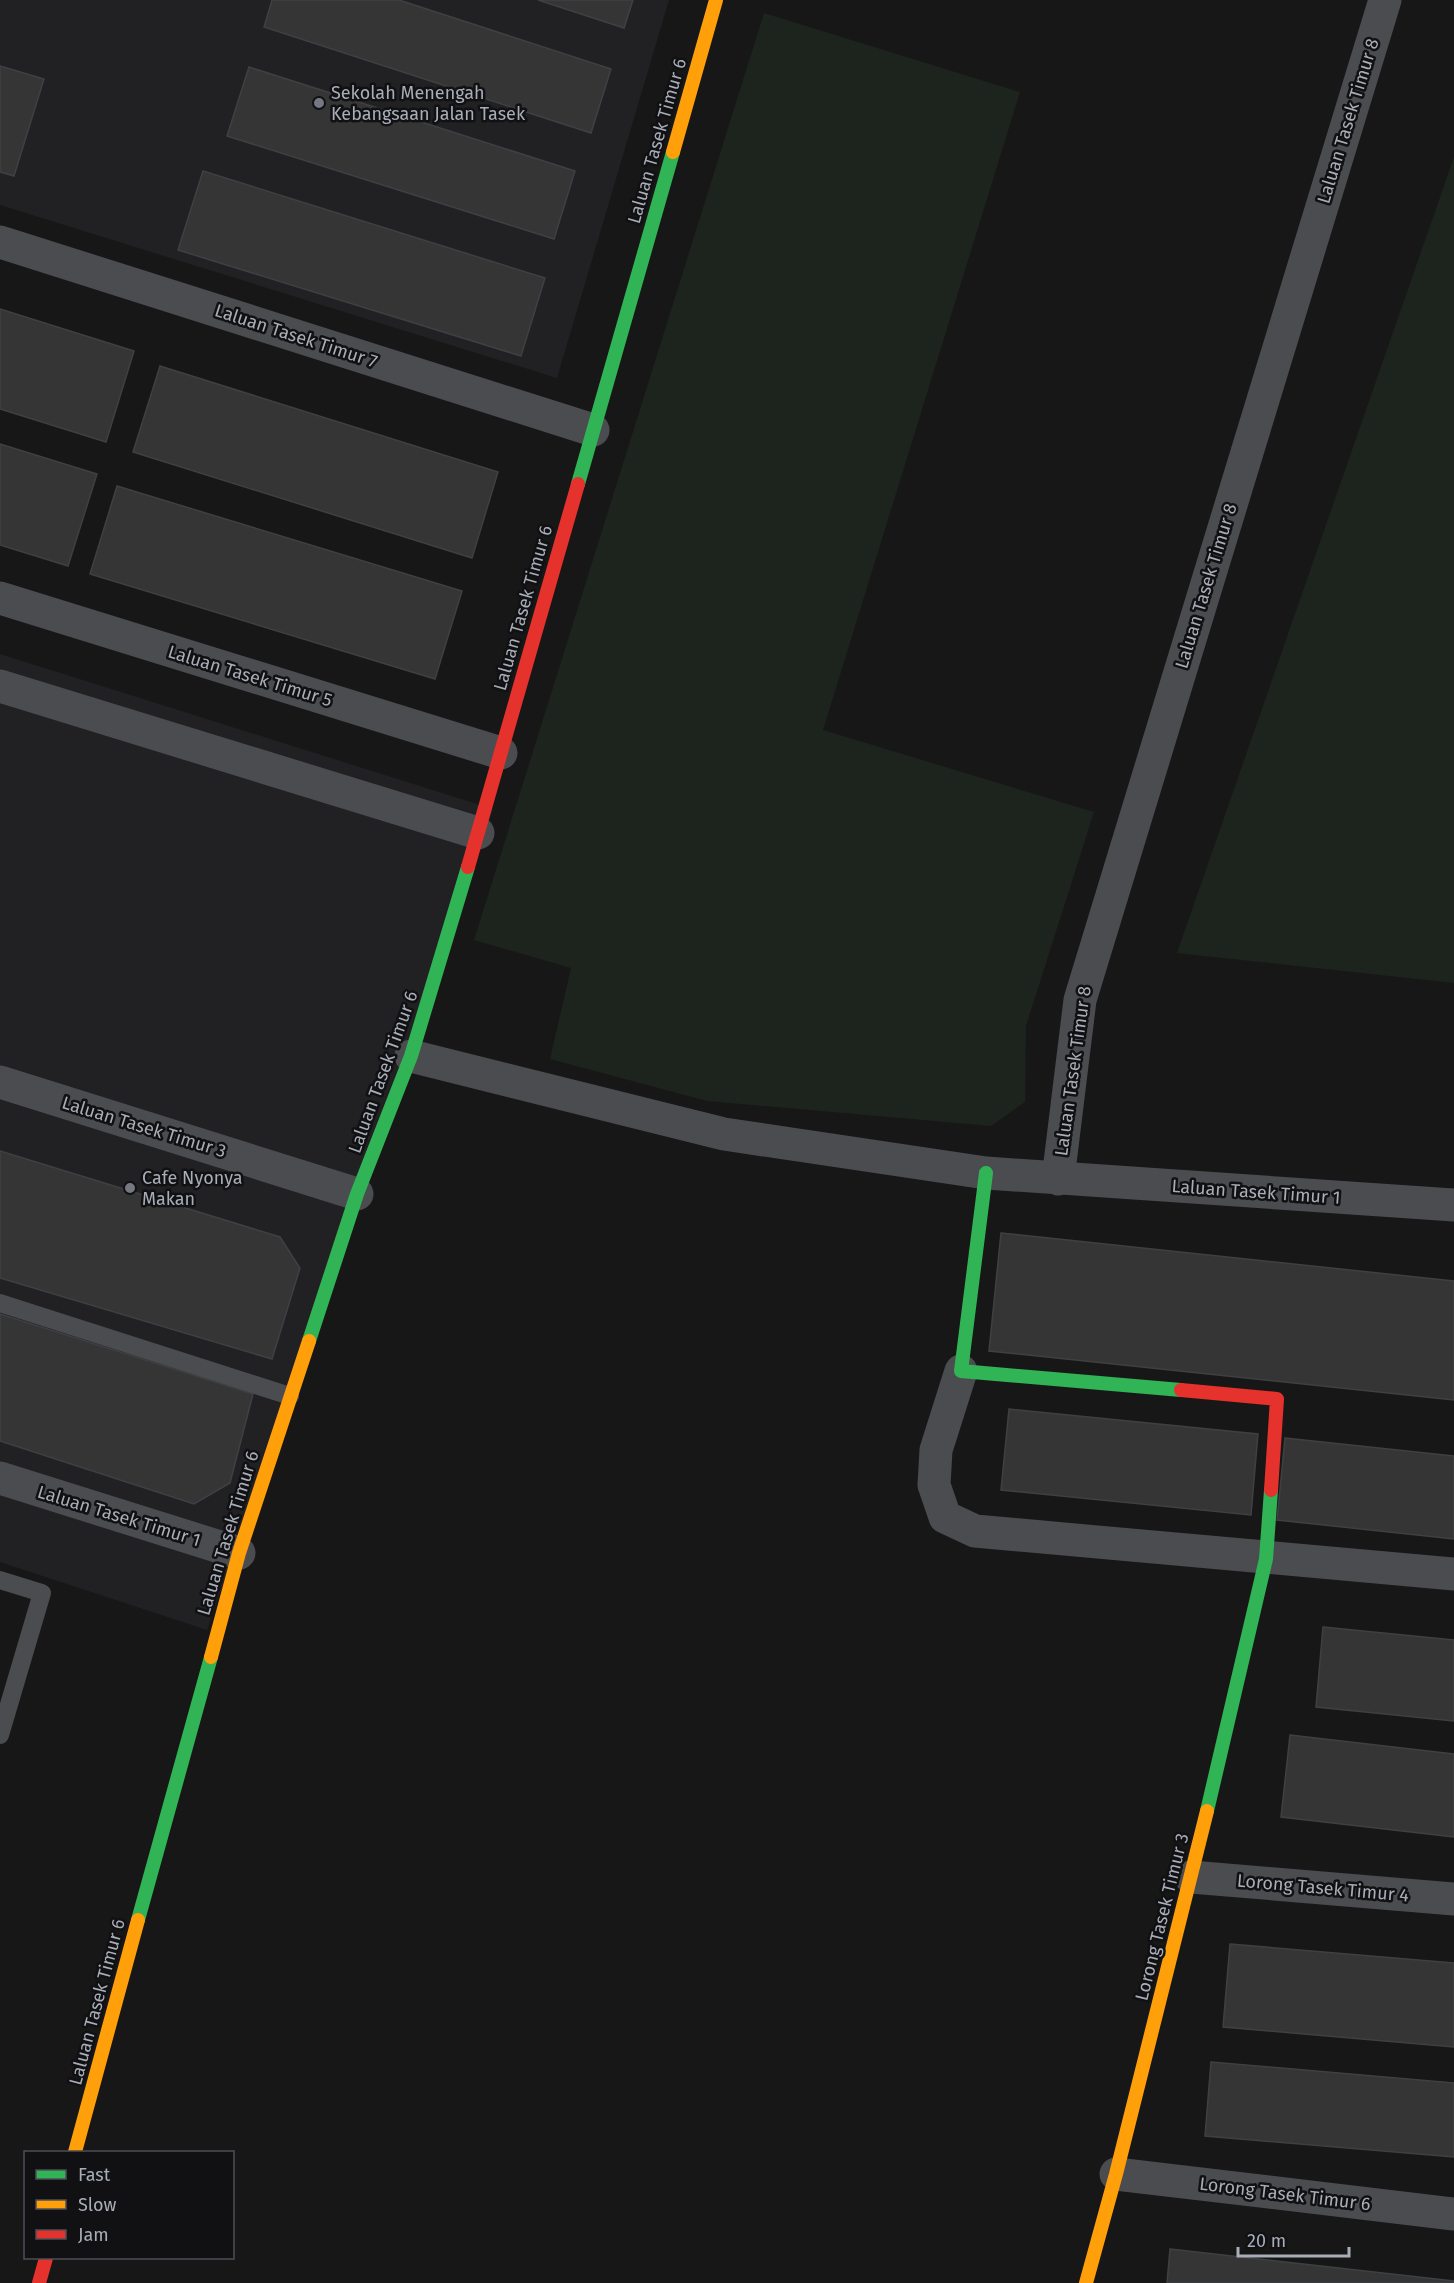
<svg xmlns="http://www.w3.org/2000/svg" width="1454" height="2283" viewBox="0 0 1454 2283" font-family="'Fira Sans',sans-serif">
	<rect width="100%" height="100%" fill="#171717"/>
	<!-- built -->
	<path fill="#212123" d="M0,0h669l-112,378 -557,-173z
		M0,654l493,155 -286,821 -207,-68z"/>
	<!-- green -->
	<path fill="#1d241e" d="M764,13l256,79 -197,638 271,82 -68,214 -1,76 -34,24 -284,-25 -157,-42 21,-91 -97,-28z
		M1454,157v826l-277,-30z"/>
	<!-- building -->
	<path fill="#353536" stroke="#3f4043" stroke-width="1.5" d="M272,0h127l212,69 -20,64 -327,-106z
		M538,0h95l-9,28z
		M0,66l44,13 -30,97 -14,-4z
		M249,67l326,104 -21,68 -327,-103z
		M203,171l342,107 -24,78 -343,-106z
		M0,309l134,42 -28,91 -106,-33z
		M160,366l338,106 -26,86 -339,-106z
		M0,444l97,30 -29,92 -68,-21z
		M117,486l345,105 -27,88 -345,-105z
		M0,1151l280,86 20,31 -28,91 -272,-81z
		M1001,1233l453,48v119l-465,-49z
		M0,1314l253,80 -23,89 -36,21 -194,-63z
		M1009,1409l249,25 -7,81 -250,-25z
		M1285,1438l169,18v83l-177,-19z
		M1323,1627l131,13v81l-138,-14z
		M1290,1735l164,19v83l-173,-20z
		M1230,1944l224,19v84l-231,-20z
		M1211,2062l243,21v74l-249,-21z
		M1170,2249l284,32v2h-287z"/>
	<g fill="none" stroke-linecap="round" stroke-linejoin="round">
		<!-- lane -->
		<path stroke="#4b4c50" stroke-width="18" d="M0,1303l290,93
			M0,1580l42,13 -42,142"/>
		<!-- street -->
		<path stroke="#4b4c50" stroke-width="33" d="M0,242l593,188
			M0,598l501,155
			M0,686l478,147
			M411,1056l313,78 262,39 468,32
			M0,1082l357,112
			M1058,1179l22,-179 305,-1000
			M961,1371l-25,79 -2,35 11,32 30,14 479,43
			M0,1478l239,75
			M1191,1877l263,22
			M1116,2174l338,40"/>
		<!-- fast -->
		<path stroke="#30b455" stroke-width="14" d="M578,484l95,-332
			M986,1173l-25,198 220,19
			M309,1341l48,-147 54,-138 57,-189
			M1207,1811l59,-252 5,-69
			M138,1920l73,-263"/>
		<!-- slow -->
		<path stroke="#ff9f0a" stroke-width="14" d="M673,152l43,-152
			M211,1657l28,-104 70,-212
			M75,2152l63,-232
			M1086,2283l30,-109 91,-363"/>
		<!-- jam -->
		<path stroke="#e5322d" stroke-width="14" d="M468,867l110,-383
			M1181,1390l96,9 -6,91
			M39,2283l7,-25"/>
	</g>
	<!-- markers -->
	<g fill="#757880" stroke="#111113" stroke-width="2">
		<circle cx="319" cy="103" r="6"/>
		<circle cx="130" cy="1188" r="6"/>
	</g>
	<g text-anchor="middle" stroke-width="5" stroke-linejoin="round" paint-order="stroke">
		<!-- poi labels -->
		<g font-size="18" fill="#a8adb8" stroke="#111113" text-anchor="start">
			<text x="331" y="99">Sekolah Menengah<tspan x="331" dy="21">Kebangsaan Jalan Tasek</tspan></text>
			<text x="142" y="1184">Cafe Nyonya<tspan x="142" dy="21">Makan</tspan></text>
		</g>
		<!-- street labels -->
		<g font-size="18" fill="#a8adb8" stroke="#111113">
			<text transform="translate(1348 121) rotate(-73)" y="6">Laluan Tasek Timur 8</text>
			<text transform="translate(657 141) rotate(-74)" y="6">Laluan Tasek Timur 6</text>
			<text transform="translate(296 336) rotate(18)" y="6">Laluan Tasek Timur 7</text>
			<text transform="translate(1206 586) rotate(-73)" y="6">Laluan Tasek Timur 8</text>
			<text transform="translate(523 608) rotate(-74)" y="6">Laluan Tasek Timur 6</text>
			<text transform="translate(250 676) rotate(17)" y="6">Laluan Tasek Timur 5</text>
			<text transform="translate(1073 1071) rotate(-82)" y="6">Laluan Tasek Timur 8</text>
			<text transform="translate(383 1072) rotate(-70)" y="6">Laluan Tasek Timur 6</text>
			<text transform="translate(144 1127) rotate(17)" y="6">Laluan Tasek Timur 3</text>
			<text transform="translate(1256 1192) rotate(4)" y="6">Laluan Tasek Timur 1</text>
			<text transform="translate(119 1516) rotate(17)" y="6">Laluan Tasek Timur 1</text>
			<text transform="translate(228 1533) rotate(-73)" y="6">Laluan Tasek Timur 6</text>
			<text transform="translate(1323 1888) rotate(5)" y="6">Lorong Tasek Timur 4</text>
			<text transform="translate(1162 1917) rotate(-76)" y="6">Lorong Tasek Timur 3</text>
			<text transform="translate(97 2002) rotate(-75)" y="6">Laluan Tasek Timur 6</text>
			<text transform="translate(1285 2194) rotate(7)" y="6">Lorong Tasek Timur 6</text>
		</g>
	</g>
	<!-- legend -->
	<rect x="24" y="2151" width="210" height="108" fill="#111113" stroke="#4d4f55" stroke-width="1.5"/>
	<rect x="36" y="2170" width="30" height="9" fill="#30b455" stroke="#4d4f55" stroke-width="1.5"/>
	<text x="78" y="2181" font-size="18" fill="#a8adb8">Fast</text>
	<rect x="36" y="2200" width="30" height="9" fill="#ff9f0a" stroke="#4d4f55" stroke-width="1.5"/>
	<text x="78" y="2211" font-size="18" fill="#a8adb8">Slow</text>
	<rect x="36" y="2230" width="30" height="9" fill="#e5322d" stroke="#4d4f55" stroke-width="1.5"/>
	<text x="78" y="2241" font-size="18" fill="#a8adb8">Jam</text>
	<!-- scale -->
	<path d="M1238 2247v9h111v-9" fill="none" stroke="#a8adb8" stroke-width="3"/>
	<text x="1247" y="2247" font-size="18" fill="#a8adb8" stroke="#111113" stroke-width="4.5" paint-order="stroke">20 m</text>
</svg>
